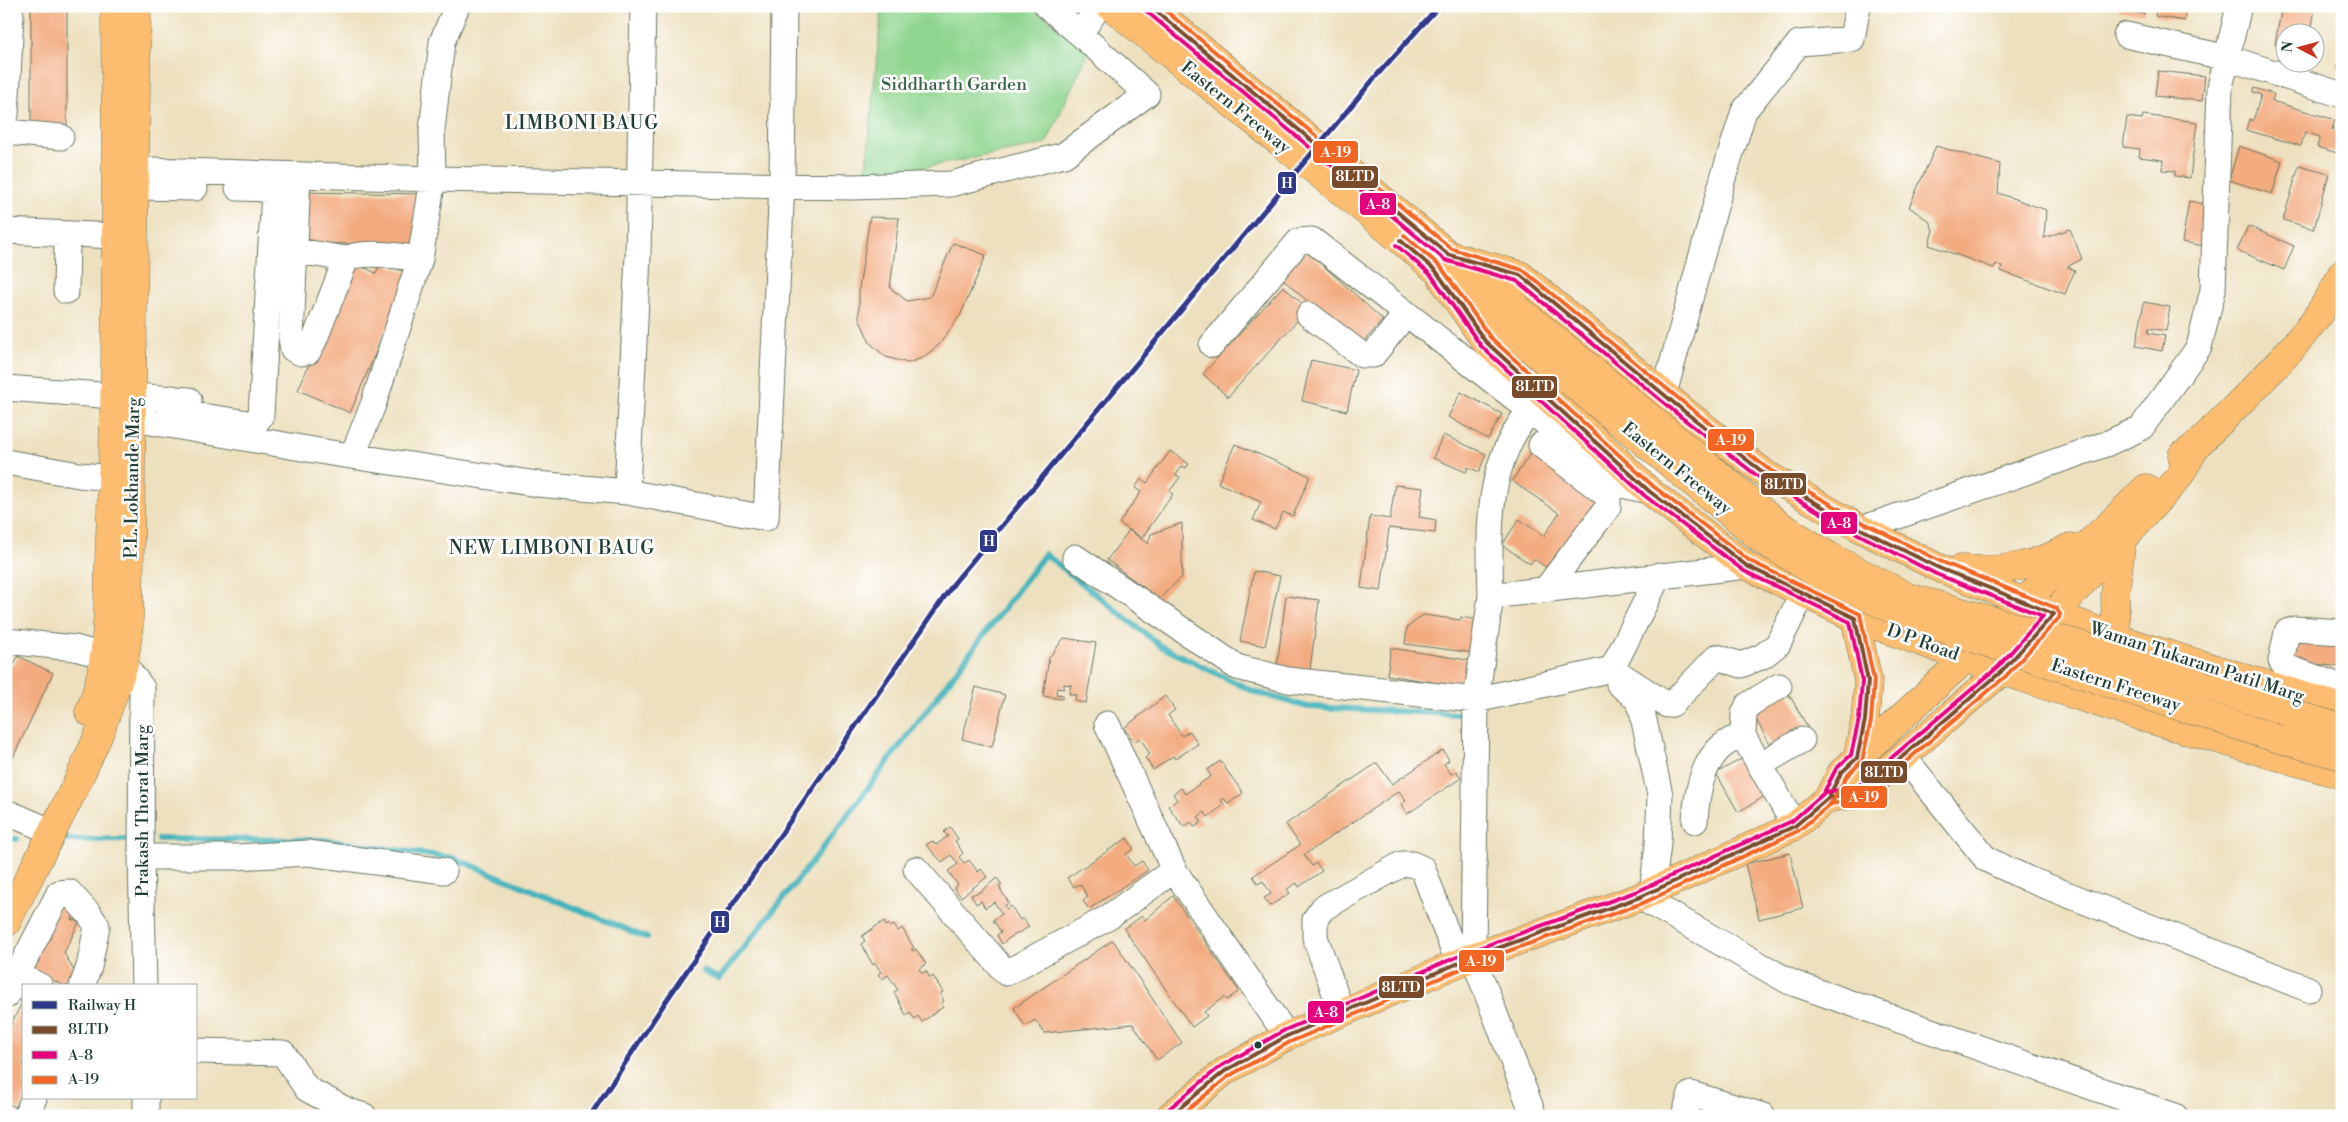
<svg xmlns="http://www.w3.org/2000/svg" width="2348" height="1122" viewBox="0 0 2348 1122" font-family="'Libre Bodoni',serif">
	<rect width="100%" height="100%" fill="#fff"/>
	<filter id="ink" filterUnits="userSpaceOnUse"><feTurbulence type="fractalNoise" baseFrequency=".02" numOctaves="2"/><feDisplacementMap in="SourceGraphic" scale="10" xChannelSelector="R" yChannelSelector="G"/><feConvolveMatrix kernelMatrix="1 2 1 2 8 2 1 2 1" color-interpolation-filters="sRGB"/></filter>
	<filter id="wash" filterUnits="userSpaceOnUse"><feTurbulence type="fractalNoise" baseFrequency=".0096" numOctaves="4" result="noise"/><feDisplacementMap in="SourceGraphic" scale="20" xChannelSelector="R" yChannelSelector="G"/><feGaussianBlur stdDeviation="1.12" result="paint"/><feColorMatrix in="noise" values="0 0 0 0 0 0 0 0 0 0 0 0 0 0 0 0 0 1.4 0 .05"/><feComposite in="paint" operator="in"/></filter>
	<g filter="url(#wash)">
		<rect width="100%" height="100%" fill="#ede0be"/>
		<!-- green -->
		<path fill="#8fd58f" stroke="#578962" d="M882,6h150l56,47 -42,91 -181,35z"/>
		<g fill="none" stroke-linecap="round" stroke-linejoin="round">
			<!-- stream -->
			<path stroke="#44b4bc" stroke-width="6" d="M6,839h11
				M158,839l164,1 132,18 193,80
				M58,840l67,-1
				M703,971l16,8 93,-117 233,-308 117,93 93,45 53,15 149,7"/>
		</g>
		<g id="blocks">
			<!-- building -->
			<path fill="#f3ac80" d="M2119,6h26l-1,8 -25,-4z
				M2157,6h29l-2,15 -29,-5z
				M2282,6h37v4l-4,-1 -4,23h-25v14l-11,-2z
				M31,8h36v119h-36z
				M2342,55v15l-5,-2z
				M2158,71l47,5 -3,25 -47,-5z
				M2254,88l20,6 -2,7 63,19 -3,10 10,3 -5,20 -20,-6 3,-10 -15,-5 -4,14 -55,-16 3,-11 4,2 8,-26 -8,-3z
				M2143,115l54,7 -7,56 -15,-2v-5l-13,-1 1,-10 -24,-3 1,-8 -17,-2 4,-30 15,2z
				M1936,146l64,18 -2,29 48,17 -2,28 26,-9 12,30 -15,8 8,3 -10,24 -64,-23 1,-4 -6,-3 -2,4 -65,-23 4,-15 -4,-9 -20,-14z
				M2239,146l43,15 -10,33 -43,-14z
				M2299,166l30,8 -15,55 -31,-9z
				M299,192l128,2 -9,55 -58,-5 -62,-1z
				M2189,201l21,4 -6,41 -22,-4z
				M870,217l29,1 -9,70 17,13 23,-4 23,-54 33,12 -25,59 -23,32 -16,12 -14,5 -22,-6 -16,-14 -11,-25v-30z
				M2248,226l46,20 -10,24 -47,-20z
				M1302,246l81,74 -24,27 -82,-73z
				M352,262l24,11 5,-11 28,12 -59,139 -52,-23z
				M1283,286l25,23 -80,88 -25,-23z
				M2144,302l26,5 -4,24 -17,-3 -1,5 17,3 -3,15 -26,-5z
				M1311,360l45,10 -9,41 -45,-10z
				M1461,392l41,22 -14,25 -40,-22z
				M1443,435l43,19 -7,18 -11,-5 -2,5 -33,-14z
				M1235,444l75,32 -17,40 -10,-4 -8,17 -22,-9 8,-18 -43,-19z
				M1170,451l19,13 -3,4 -4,-2 -6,9 4,2 -11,15 4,2 -31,44 -23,-15 22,-31 -6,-4 6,-9 6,4z
				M1532,451l71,48 -49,74 -20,-14 -4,5 -28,-19 17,-26 25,17 15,-23 -47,-32z
				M1395,485l28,3 -4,29 17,3 -1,13 -46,-5 -8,63 -20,-3 9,-72 20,3z
				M1182,523v54l-23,22 -52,-39 22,-30 19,14 3,-10z
				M1254,571l26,5 -15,70 -25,-5z
				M1286,596l33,4 -9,70 -33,-4z
				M1423,615l38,5v-3l18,3 -5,33 -69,-9 2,-16z
				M2290,634l52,6v27l-55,-6z
				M1064,638l32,5 -10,60 -11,-2 1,-6 -7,-1 2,-9 -7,-1v5l-7,-1 -1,6 7,1 -1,4 -19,-3 6,-38z
				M1391,648l83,13 -4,27 -83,-13z
				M18,656l35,17 -47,99v-109l7,3z
				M976,687l29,8 -13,52 -30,-8z
				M1785,687l23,41 -36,20 -23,-41z
				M1165,696l10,14 -7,5 14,21 8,-5 8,13 -23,15 -2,-3 -20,14 -8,-12 5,-4 -10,-16 -6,4 -10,-14z
				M1443,750l6,10 -5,4 7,10 6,-3 4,7 -54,36 -6,-10 5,-3 -7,-10 -95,64 8,11 4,-3 6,8 -23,16 -2,-4 -10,6 3,4 -20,13 -6,-8 7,-4 -8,-13 -5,3 -5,-8 47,-31 -14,-21 91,-61 15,21z
				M1745,757l22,38 -29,17 -22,-39z
				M1220,761l23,32 -15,11 -4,-6 -3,2 3,5 -16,12 -4,-5 -6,5 4,5 -7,5 -4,-5 -7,5 -16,-21 9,-6 -4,-6 8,-6 4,6 26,-18 -4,-6z
				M950,827l8,12 -3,2 8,12 -4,4 5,6 5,-3 9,12 3,-3 6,8 -26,20 -7,-9 4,-3 -10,-14 10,-7 -7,-9 -9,7 -16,-17 6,-4 4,4 12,-9 -4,-4z
				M1127,838l7,11 -8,5 8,12 8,-5 6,9 -59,39 -6,-8 5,-4 -8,-13 -6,3 -7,-9z
				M1790,853l13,55 -44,11 -14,-55z
				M997,878l5,7 -3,2 10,16 -5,3 3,3 4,-3 9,14 3,-2 6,9 -20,11 -7,6 -5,-9 4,-3 -8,-12 9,-6 -8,-12 -9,6 -4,-7 -5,3 -5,-9 9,-3z
				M1173,896l66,95 -12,9 -3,-3 -20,15 3,4 -15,11 -68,-98 18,-13 3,4z
				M61,897l17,9 -6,13 7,3 -15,31 13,23 -5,10h-7l-38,-18z
				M884,921l2,5 3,-2 1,3 4,-2 4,6 4,-3 12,20 -3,1 2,2 3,-2 10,15 -7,5 3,4 4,-2 4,7 3,-2 10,16 -3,2 4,7 -3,2 2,4 -21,15 -4,-6 -4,3 -4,-7 -4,3 -12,-23 4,-2 -10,-15 -6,4 -4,-5 3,-2 -6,-9 -2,2 -12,-21 4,-3 -3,-5z
				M1113,940l69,103 -25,17 -24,-36 -89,9 -9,-13 -10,6 -11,-18z
				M21,993l3,1v101l-3,15 -15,-8v-72l2,1 14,-29 -4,-2z"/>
		</g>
	</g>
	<g filter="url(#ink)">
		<use href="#blocks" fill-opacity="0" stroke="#677664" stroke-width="1"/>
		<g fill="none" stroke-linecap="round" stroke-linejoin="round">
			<!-- minor casing -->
			<g stroke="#677664" stroke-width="27">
				<path id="minor" d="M1047,6l33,28
					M2126,35l102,23 114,37
					M6,57h3l-3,58
					M9,57l2,-42
					M6,132l55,5
					M116,169l317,10 420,8 98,-3 113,-29 83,-61 -67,-60 19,-28
					M298,175l-3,71 3,5 48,8
					M135,187l60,1
					M6,231l109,5
					M295,246l-4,92 2,11 8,4 7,-1 6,-11 32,-82c16,-9 55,-3 74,0
					M66,291l1,-47
					M1309,315l53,40h11l32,-40
					M1212,345l87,-104 13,-1 218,170
					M6,388l108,8
					M1664,394l59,-216 21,-67 55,-68 53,-4 6,-33
					M134,396l55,4
					M172,398l-1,11 4,3 80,12 6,-9 13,-222 -5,-4 -31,-1
					M133,419l198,34 206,31 90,8 139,26 16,-334 2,-178
					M1541,445l67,51v11l-62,82
					M353,455l20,-50 47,-146 13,-80 -1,-49 10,-88 15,-36
					M6,462l73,13 34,3
					M627,492l11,-237 5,-249
					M1861,529l245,-85 35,-16 58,-81 14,-57 7,-203 19,-81
					M1075,557l162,110 51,13 188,20 136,-31 55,36 5,-1 45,-47 24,8 22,-9 15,-12 25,-51
					M1491,596c-2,-68 -6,-130 39,-186l88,74 31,7
					M2342,632l-47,-3 -8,3 -6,29 5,6 56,20
					M6,641l69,7 29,8 20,8 18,24 -1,169 3,129
					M1612,669l47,-94
					M1619,684l18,15 4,8 19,88 -2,49 -6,48
					M1779,686l-31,19 -4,9 -1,22 52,90
					M1107,724l67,146 113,166
					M1903,756l83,103 42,20 280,110
					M1760,765l42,-25
					M6,812l47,20
					M1695,821c2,-34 10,-76 48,-85
					M141,857h96l71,-4 136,18
					M916,869l90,104 103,-56 65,-47
					M1640,897l150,85 385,134
					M6,969l34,17
					M6,996l53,-103 10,-1 20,22 8,12 -8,41 -7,19
					M1342,1013l-27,-76v-18l8,-11 79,-44h10l11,5 35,94
					M196,1051l87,2 24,36 41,22 16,5
					M146,1098v18
					M26,1116l8,-18
					M1534,1116l-61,-159 3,-257 15,-104 256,-30
					M1684,1116l7,-22 72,22"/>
			</g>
			<!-- major casing -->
			<g stroke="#677664" stroke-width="29">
				<path id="major" d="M1449,255l71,20 165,137 79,61 97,56 78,39 177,70 226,70
					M1443,280l42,61 129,116 35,34 98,75 108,52 147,53 146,48 194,56
					M2182,456l15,-11c48,-49 118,-109 145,-172
					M1960,569c42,3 74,-2 110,-22
					M2012,611l96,-85 38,-38
					M1855,618l13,63 -3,39 -8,38
					M2116,638l-1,-44 7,-54
					M89,712c23,-51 18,-120 21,-176 8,-176 6,-353 5,-530
					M1828,798l13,-25 136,-125
					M6,923l70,-138 24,-53 24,-68 5,-38 8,-620
					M1170,1116l55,-45 62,-35 186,-79 167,-60 155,-71 33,-28 31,-4 143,-123 176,-193 19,-33"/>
			</g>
			<!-- highway casing -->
			<g stroke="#677664" stroke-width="29">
				<path id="highway" d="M1110,6l257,206 132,111
					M1150,6l299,249 65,50"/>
			</g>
			<!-- minor -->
			<use href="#minor" stroke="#fff" stroke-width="25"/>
			<!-- major -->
			<use href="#major" stroke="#fcbd6f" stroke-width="28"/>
			<!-- highway -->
			<use href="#highway" stroke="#fcbd6f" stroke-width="28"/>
			<!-- highway-bridge casing -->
			<g stroke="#677664" stroke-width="29" stroke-linecap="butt">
				<path id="highway-bridge" d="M1514,305l263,218 52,33 79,41 176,49 206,67 52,15
					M1499,323l265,218 52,32 93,44 366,121 67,18"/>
			</g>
			<!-- highway-bridge -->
			<use href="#highway-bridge" stroke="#fcbd6f" stroke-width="28"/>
			<!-- bus-1 casing -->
			<g stroke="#fff" stroke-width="8">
				<path id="bus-1" d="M1150,6l299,249 71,20 165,137 79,61 97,56 78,39 115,46 -52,57 -143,123 -31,4 -33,28 -155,71 -167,60 -186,79 -62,35 -55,45
					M1400,240l36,31 49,70 164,150 98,75 108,52 13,63 -3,39 -8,38 -16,15 -13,25 -8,7"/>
			</g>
			<!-- bus-2 casing -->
			<g stroke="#fff" stroke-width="8">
				<path id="bus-2" d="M1146,11l299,249 72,21 164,136 79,61 98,56 78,40 107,42 -45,51 -142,121 -31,4 -33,29 -154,70 -167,60 -186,79 -64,36 -55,45
					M1396,245l35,30 50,71 164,150 99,75 106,51 12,59 -3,38 -8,36 -15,14 -13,25 -7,6"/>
			</g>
			<!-- bus-3 casing -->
			<g stroke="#fff" stroke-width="8">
				<path id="bus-3" d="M1160,6l292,243 71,21 166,137 78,61 97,55 78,39 114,46 4,6 -1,4 -53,58 -144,123 -31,5 -33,27 -155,72 -168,60 -185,79 -61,34 -49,40
					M1404,235l37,32 49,70 163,149 97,75 110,53 14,66 -3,41 -9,40 -16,16 -13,24 -9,9"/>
			</g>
			<!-- bus-1 -->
			<use href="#bus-1" stroke="#7a4b2a" stroke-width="4"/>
			<!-- bus-2 -->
			<use href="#bus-2" stroke="#e5007d" stroke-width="4"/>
			<!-- bus-3 -->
			<use href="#bus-3" stroke="#f26522" stroke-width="4"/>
			<!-- rail-1 casing -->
			<g stroke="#fff" stroke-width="9">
				<path id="rail-1" d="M590,1116l76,-115 288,-418 423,-508 62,-69"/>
			</g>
			<!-- rail-1 -->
			<use href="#rail-1" stroke="#303888" stroke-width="5"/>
		</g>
	</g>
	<!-- markers -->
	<circle fill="#1f3d34" stroke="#fff" stroke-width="2" cx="1258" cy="1045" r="4.5"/>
	<g text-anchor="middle" stroke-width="5" stroke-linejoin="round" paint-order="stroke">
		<!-- park labels -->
		<g font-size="18" fill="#3b634b" stroke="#fff">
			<text x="954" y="90">Siddharth Garden</text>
		</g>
		<!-- street labels -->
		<g font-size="18" fill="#1f3d34" stroke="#fff">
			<text transform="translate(1236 107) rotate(39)" y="6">Eastern Freeway</text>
			<text transform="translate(1677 468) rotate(39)" y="6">Eastern Freeway</text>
			<text transform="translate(132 478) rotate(-89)" y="6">P.L. Lokhande Marg</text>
			<text transform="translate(1923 642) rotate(20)" y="6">D P Road</text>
			<text transform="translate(2197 662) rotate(18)" y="6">Waman Tukaram Patil Marg</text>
			<text transform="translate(2116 685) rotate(18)" y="6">Eastern Freeway</text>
			<text transform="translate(142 811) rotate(-90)" y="6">Prakash Thorat Marg</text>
		</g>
		<!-- neighbourhood labels -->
		<g font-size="19" letter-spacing="1" fill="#1f3d34" stroke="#fff">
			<text x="582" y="129">LIMBONI BAUG</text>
			<text x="552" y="554">NEW LIMBONI BAUG</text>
		</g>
	</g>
	<g stroke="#fff" stroke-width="2">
		<rect x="1312" y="140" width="47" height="24" rx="5" fill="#f26522"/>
		<rect x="1331" y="165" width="48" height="24" rx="5" fill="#7a4b2a"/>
		<rect x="1277" y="171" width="20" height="24" rx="5" fill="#303888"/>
		<rect x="1359" y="192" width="38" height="24" rx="5" fill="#e5007d"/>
		<rect x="1511" y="375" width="47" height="24" rx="5" fill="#7a4b2a"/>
		<rect x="1707" y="428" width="48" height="24" rx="5" fill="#f26522"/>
		<rect x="1760" y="472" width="47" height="24" rx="5" fill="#7a4b2a"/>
		<rect x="1820" y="511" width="38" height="24" rx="5" fill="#e5007d"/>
		<rect x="979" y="529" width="19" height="24" rx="5" fill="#303888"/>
		<rect x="1860" y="760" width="48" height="24" rx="5" fill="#7a4b2a"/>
		<rect x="1840" y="785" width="48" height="24" rx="5" fill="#f26522"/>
		<rect x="710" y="910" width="20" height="24" rx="5" fill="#303888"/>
		<rect x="1458" y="949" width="47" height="24" rx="5" fill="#f26522"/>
		<rect x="1378" y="975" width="47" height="24" rx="5" fill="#7a4b2a"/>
		<rect x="1307" y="1000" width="38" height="24" rx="5" fill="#e5007d"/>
	</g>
	<g font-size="14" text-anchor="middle" font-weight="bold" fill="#fff">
		<text x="1336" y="157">A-19</text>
		<text x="1355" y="181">8LTD</text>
		<text x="1287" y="188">H</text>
		<text x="1378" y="209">A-8</text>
		<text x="1535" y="391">8LTD</text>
		<text x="1731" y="445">A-19</text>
		<text x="1784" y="489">8LTD</text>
		<text x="1839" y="528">A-8</text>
		<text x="989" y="546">H</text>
		<text x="1884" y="777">8LTD</text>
		<text x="1864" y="802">A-19</text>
		<text x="720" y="927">H</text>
		<text x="1481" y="966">A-19</text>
		<text x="1401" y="992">8LTD</text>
		<text x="1326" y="1017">A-8</text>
	</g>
	<!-- margin -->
	<rect width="2348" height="1122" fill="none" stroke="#fff" stroke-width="25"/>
	<!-- legend -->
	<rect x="22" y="984" width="175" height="115" fill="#ffffff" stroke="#a5b1ae"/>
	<rect x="32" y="1001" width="25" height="8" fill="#303888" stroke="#a5b1ae"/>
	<text x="68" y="1010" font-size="15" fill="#1f3d34">Railway H</text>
	<rect x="32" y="1026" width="25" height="8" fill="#7a4b2a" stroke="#a5b1ae"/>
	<text x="68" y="1034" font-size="15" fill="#1f3d34">8LTD</text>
	<rect x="32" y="1051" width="25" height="8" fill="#e5007d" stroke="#a5b1ae"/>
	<text x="68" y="1060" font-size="15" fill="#1f3d34">A-8</text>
	<rect x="32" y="1076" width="25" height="8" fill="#f26522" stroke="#a5b1ae"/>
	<text x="68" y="1084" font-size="15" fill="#1f3d34">A-19</text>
	<!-- north arrow -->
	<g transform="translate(2300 48) rotate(276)"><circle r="24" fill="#ffffff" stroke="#a5b1ae"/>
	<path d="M0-4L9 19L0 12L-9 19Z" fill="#c8321e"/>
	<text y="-8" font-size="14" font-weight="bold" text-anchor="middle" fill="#1f3d34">N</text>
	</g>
</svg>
